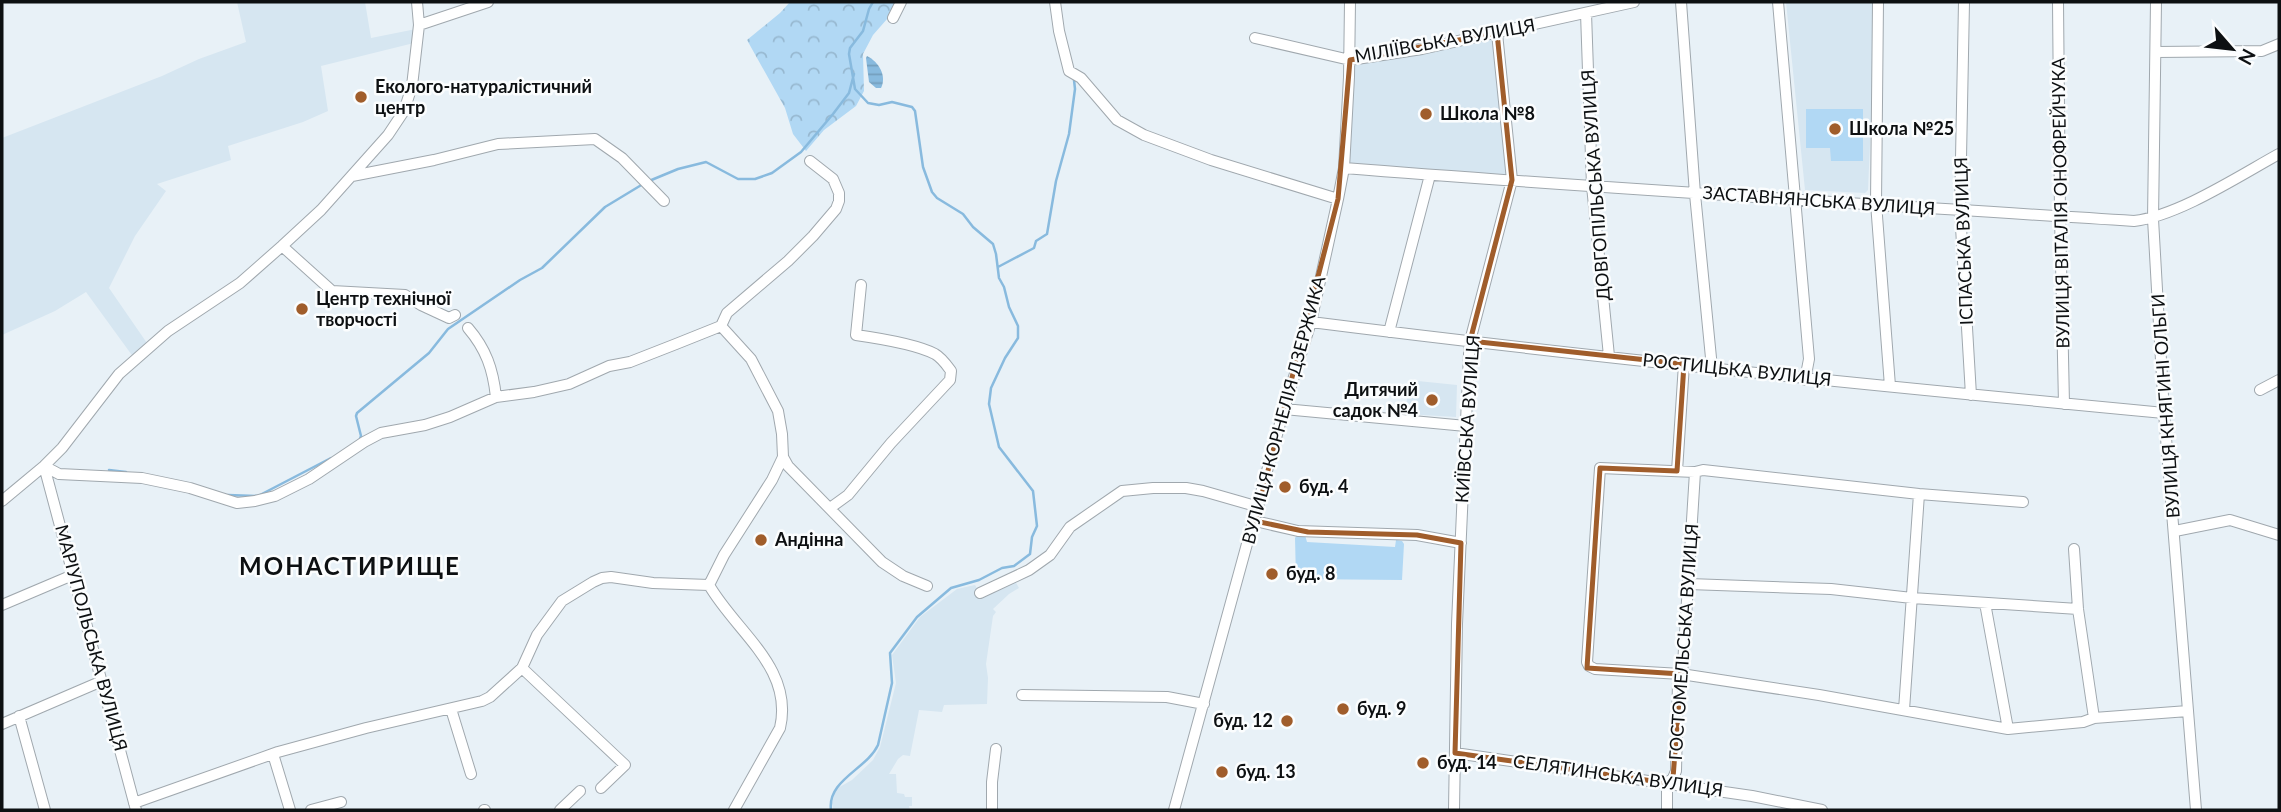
<svg xmlns="http://www.w3.org/2000/svg" width="2281" height="812" viewBox="0 0 2281 812" font-family="Lato,sans-serif">
	<defs>
		<pattern id="forest-crowns" width="20" height="18" patternUnits="userSpaceOnUse" patternTransform="scale(1.75)"><rect width="20" height="18" fill="#b1d8f4"/><path d="M2 6a3 3 0 1 1 6 0M12 15a3 3 0 1 1 6 0" fill="none" stroke="#97b8d0"/></pattern>
		<pattern id="water-rules" width="6" height="5" patternUnits="userSpaceOnUse" patternTransform="scale(1.75)"><rect width="6" height="5" fill="#88bade"/><path d="M0 2.5h6" fill="none" stroke="#749fbd"/></pattern>
	</defs>
	<rect width="100%" height="100%" fill="#e8f1f7"/>
	<!-- built -->
	<path fill="#d6e6f1" d="M237,2h128l6,36 45,-9 -2,14 -93,23 7,45 -25,11 -75,24 3,14 -74,24 9,7 -31,45 -26,52 40,58 -15,12 -48,-66 -31,19 -53,24v-197l160,-62 37,-17 47,-17z
		M1786,2h88v49l-6,139 -3,3 -60,-3z
		M1496,34l15,146 -167,-13 7,-106z
		M1408,380l49,5 -1,32 -50,-3z
		M1015,581l4,7 -10,6 -16,15 3,3 -3,4 -7,48 2,14 -1,26 -43,1 -2,7 -23,-2 -9,46 -7,-1 -5,4 -9,15h7l1,19 7,1 1,3h7v9h-3l1,4h-77l-1,-7 4,-14 16,-9 21,-20 7,-13 16,-64 -4,-28 28,-38 37,-28 18,-4 5,8z"/>
	<!-- green -->
	<path fill="#b1d8f4" d="M1806,109h57v52h-32l-1,-13h-24z
		M1297,535h8l2,7 88,5 1,-7 6,1 2,3 -2,36 -106,-1 -1,-41z"/>
	<!-- forest -->
	<path fill="url(#forest-crowns)" d="M790,2h112l-29,33 -10,19 1,37 -8,15 -32,24 -18,21 -13,-17 -8,-26 -38,-68 33,-27z"/>
	<!-- water -->
	<path fill="url(#water-rules)" d="M867,56c12,6 20,20 14,32h-5l-7,-6 -3,-24z"/>
	<g fill="none" stroke-linecap="round" stroke-linejoin="round">
		<!-- stream -->
		<path stroke="#88bade" stroke-width="2.5" d="M649,181l29,-12 28,-7 32,17h17l17,-6 29,-21 32,-38 16,-21 5,-19
			M998,267l36,-19 2,-7 11,-7 9,-53 13,-47 6,-45 -1,-9
			M360,439l1,-3 -5,-20 1,-3 72,-60 19,-24 72,-49 22,-12 63,-61 38,-23
			M109,470l17,2
			M228,495l30,1 73,-38
			M831,810c-4,-30 36,-41 47,-65l14,-62 -2,-30 27,-36 34,-29 28,-8 23,-12 12,-2 16,-12 2,-17 5,-11 -4,-35 -34,-44 -10,-43 2,-16 14,-30 13,-20v-12l-9,-19 -5,-20 -5,-9 -3,-24 -3,-10 -20,-17 -10,-13 -26,-16 -5,-6 -9,-25 -8,-56 -3,-4 -20,-5 -13,3 -11,-2 -13,-14 -6,-35 1,-6 13,-17 6,-22 4,-7"/>
		<!-- minor casing -->
		<g stroke="#a0a8ae" stroke-width="12">
			<path id="minor" d="M1055,2l4,29 10,40 12,7 36,42 27,15 67,25 127,39
				M1681,2l14,192 17,174
				M1778,2l31,357 -4,21
				M1878,2l-2,201 14,183
				M1964,2l-4,208 11,185
				M2058,2l2,214 4,188
				M2156,2l-3,217 11,194 32,397
				M1586,13l6,173 17,170
				M893,18l8,-16
				M419,25l69,-23
				M1255,38l95,22 72,-11 212,-47
				M2156,52l106,-1 17,-7
				M1344,168c263,21 526,36 790,53 44,-5 105,-45 145,-67
				M352,176l82,-16 64,-16 97,-5 27,19 42,43
				M282,246l50,45 73,4 16,10 28,13 6,-3
				M1311,322c284,36 568,64 853,91
				M721,326l30,33 27,52 4,23 1,23 -11,23 -48,75 -15,30c27,47 85,83 71,143l-46,82
				M468,328c18,21 25,41 28,69
				M1389,332l41,-157
				M2260,390l19,-10
				M1284,409l182,17
				M783,457l5,9 94,96 21,14 24,10
				M44,466l15,8 83,4 48,10 47,15 18,-2 20,-5 34,-17 55,-37 17,-9 44,-8 25,-8 46,-20 38,-5 35,-8 40,-18 21,-4 46,-18 45,-18 6,-13 61,-52 25,-25 23,-27 3,-8v-8l-6,-14 -23,-18
				M44,466l92,344
				M1677,471l7,-107
				M2,501l42,-35 18,-18 57,-74 49,-43 72,-48 42,-37 39,-36 67,-75 16,-24 8,-25 7,-61 -2,-23
				M2023,502l-104,-8 -216,-24 -8,2 -95,-4 -13,194 2,4 6,3 86,5 138,21 189,34 75,-7 11,-4 94,-7
				M830,508l18,-13 43,-52 59,-63 1,-9c-5,-7 -9,-13 -16,-17 -19,-10 -58,-16 -79,-19l5,-50
				M1255,521l43,10 119,4 44,8
				M2175,531l55,-11 49,15
				M2074,549l4,60 16,109
				M1689,584l142,5 81,9 166,11
				M980,593l49,-23 21,-15 20,-28 52,-36 31,-3h33l17,3 56,16
				M1985,603l23,126
				M2,605l73,-31
				M522,668l103,97 -24,23
				M1022,695l145,2 37,7
				M451,709l20,65
				M1904,710l15,-216
				M19,716l26,94
				M2,724l100,-43
				M1455,753l297,43 70,14
				M273,754l17,56
				M134,803l144,-51 88,-24 116,-27 8,-4 32,-29 15,-33 25,-34 31,-19 9,-4 9,-1 42,6 56,2
				M311,810l30,-8
				M484,810h1
				M560,810l20,-19
				M992,810v-28l4,-33
				M1174,810l110,-401 27,-87 27,-123 6,-31 5,-91 1,-75
				M1454,810l3,-186 12,-270 1,-13 42,-161 -15,-147
				M1667,810v-27l6,-5 3,-7 2,-89 5,-17 12,-193"/>
		</g>
		<!-- minor -->
		<use href="#minor" stroke="#fff" stroke-width="10"/>
	</g>
	<!-- marked area -->
	<path fill="none" stroke="#a05d2b" stroke-width="5" stroke-linejoin="round" d="M1497,33l15,147 -42,161 214,23 -7,107 -77,-3 -13,200 94,6 -8,104 -6,5 -212,-30 6,-210 -44,-8 -109,-3 -53,-11 83,-322 12,-139z"/>
	<!-- markers -->
	<g fill="#a05d2b" stroke="#fbfdfe" stroke-width="2.5">
		<circle cx="361" cy="97" r="7"/>
		<circle cx="1426" cy="114" r="7"/>
		<circle cx="1835" cy="129" r="7"/>
		<circle cx="302" cy="309" r="7"/>
		<circle cx="1432" cy="400" r="7"/>
		<circle cx="1285" cy="487" r="7"/>
		<circle cx="761" cy="540" r="7"/>
		<circle cx="1272" cy="574" r="7"/>
		<circle cx="1343" cy="709" r="7"/>
		<circle cx="1287" cy="721" r="7"/>
		<circle cx="1423" cy="763" r="7"/>
		<circle cx="1222" cy="772" r="7"/>
	</g>
	<g text-anchor="middle" stroke-width="5" stroke-linejoin="round" paint-order="stroke">
		<!-- street labels -->
		<g font-size="18" fill="#0d1012" stroke="#fbfdfe">
			<text transform="translate(1445 41) rotate(-10)" y="6">МІЛІЇВСЬКА ВУЛИЦЯ</text>
			<text transform="translate(1596 185) rotate(-94)" y="6">ДОВГОПІЛЬСЬКА ВУЛИЦЯ</text>
			<text transform="translate(1819 201) rotate(4)" y="6">ЗАСТАВНЯНСЬКА ВУЛИЦЯ</text>
			<text transform="translate(2061 203) rotate(-91)" y="6">ВУЛИЦЯ ВІТАЛІЯ ОНОФРЕЙЧУКА</text>
			<text transform="translate(1964 241) rotate(-92)" y="6">ІСПАСЬКА ВУЛИЦЯ</text>
			<text transform="translate(1737 370) rotate(6)" y="6">РОСТИЦЬКА ВУЛИЦЯ</text>
			<text transform="translate(2166 406) rotate(-94)" y="6">ВУЛИЦЯ КНЯГИНІ ОЛЬГИ</text>
			<text transform="translate(1284 410) rotate(-75)" y="6">ВУЛИЦЯ КОРНЕЛІЯ ДЗЕРЖИКА</text>
			<text transform="translate(1468 419) rotate(-86)" y="6">КИЇВСЬКА ВУЛИЦЯ</text>
			<text transform="translate(91 638) rotate(75)" y="6">МАРІУПОЛЬСЬКА ВУЛИЦЯ</text>
			<text transform="translate(1684 642) rotate(-86)" y="6">ГОСТОМЕЛЬСЬКА ВУЛИЦЯ</text>
			<text transform="translate(1618 776) rotate(8)" y="6">СЕЛЯТИНСЬКА ВУЛИЦЯ</text>
		</g>
		<!-- poi labels -->
		<g font-size="18" font-weight="bold" fill="#0d1012" stroke="#fbfdfe" text-anchor="start">
			<text x="375" y="93">Еколого-натуралістичний<tspan x="375" dy="21">центр</tspan></text>
			<text x="1440" y="120">Школа №8</text>
			<text x="1849" y="135">Школа №25</text>
			<text x="316" y="305">Центр технічної<tspan x="316" dy="21">творчості</tspan></text>
			<text x="1418" y="396" text-anchor="end">Дитячий<tspan x="1418" dy="21">садок №4</tspan></text>
			<text x="1299" y="493">буд. 4</text>
			<text x="775" y="546">Андінна</text>
			<text x="1286" y="580">буд. 8</text>
			<text x="1357" y="715">буд. 9</text>
			<text x="1273" y="727" text-anchor="end">буд. 12</text>
			<text x="1437" y="769">буд. 14</text>
			<text x="1236" y="778">буд. 13</text>
		</g>
		<!-- district labels -->
		<g font-size="24" font-weight="bold" letter-spacing="2" fill="#0d1012" stroke="#fbfdfe">
			<text x="350" y="575">МОНАСТИРИЩЕ</text>
		</g>
	</g>
	<!-- border -->
	<rect width="2281" height="812" fill="none" stroke="#0d1012" stroke-width="7"/>
	<!-- north arrow -->
	<g transform="translate(2232 49) rotate(118)" stroke="#fbfdfe" stroke-width="5" paint-order="stroke">
	<path d="M0-5L12 26L0 18L-12 26Z" fill="#0d1012"/>
	<text y="-10" font-size="19" font-weight="bold" text-anchor="middle" fill="#0d1012">N</text>
	</g>
</svg>
